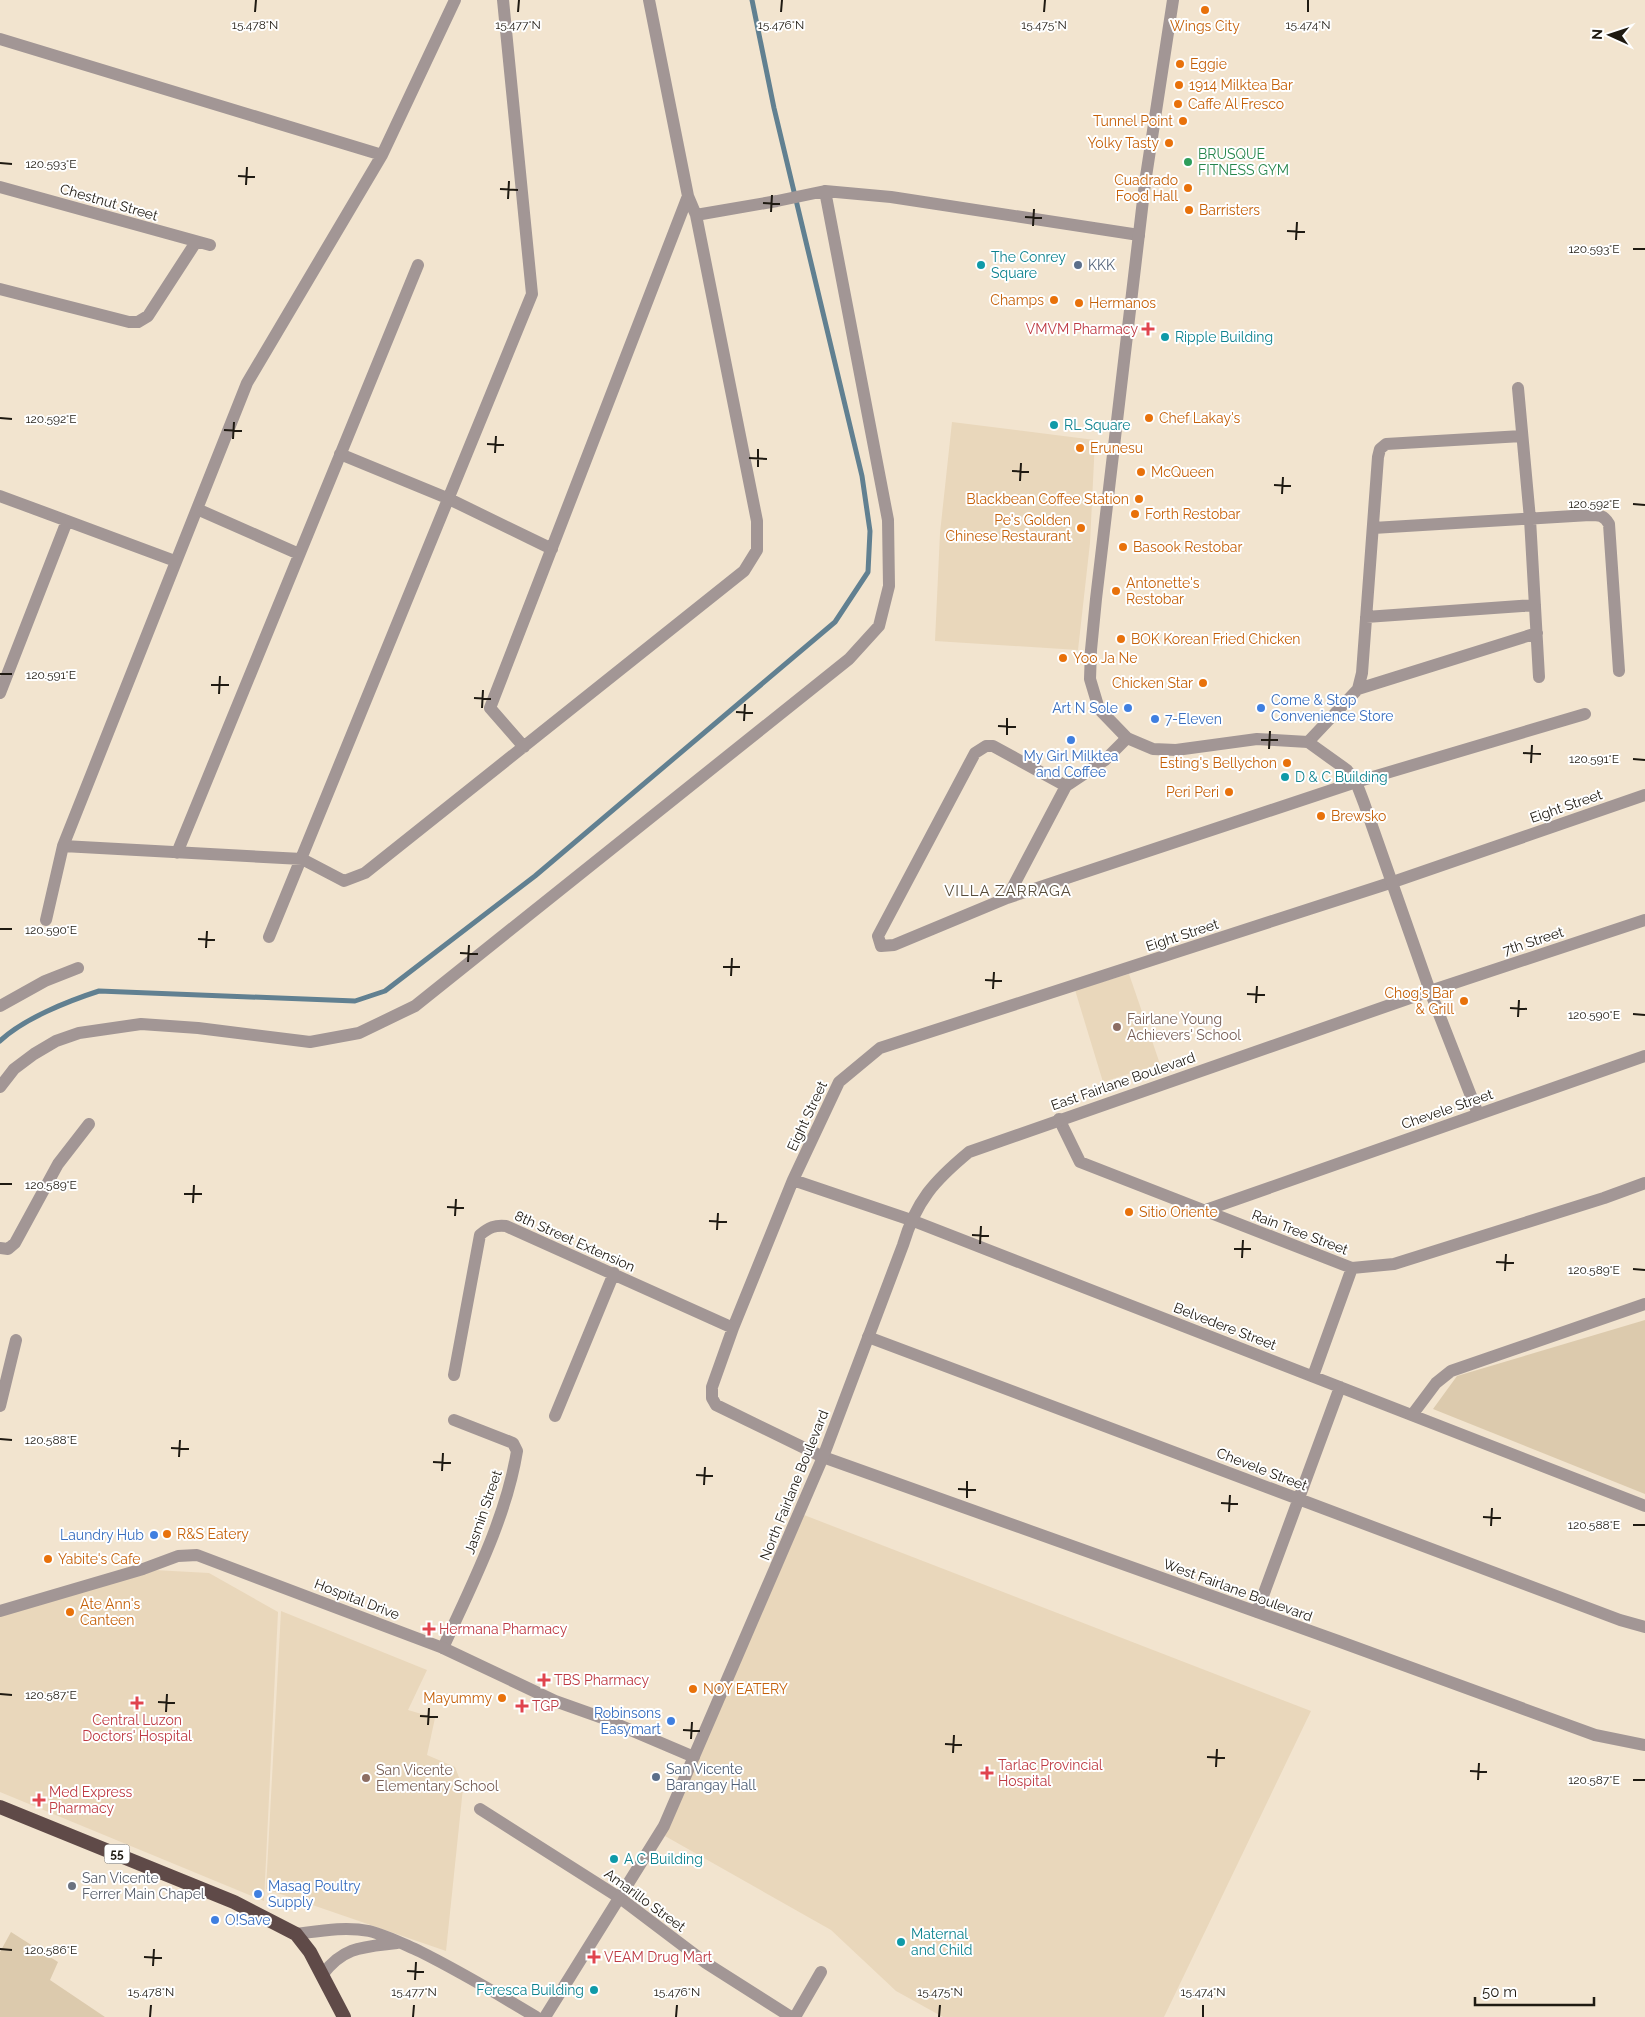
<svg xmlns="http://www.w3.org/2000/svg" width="1645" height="2017" viewBox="0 0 1645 2017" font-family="Raleway,sans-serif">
	<rect width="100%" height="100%" fill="#f2e4cf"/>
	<!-- built -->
	<path fill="#e9d7bb" d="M952,422l143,18 -5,103 -12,107 -143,-9 5,-108z
		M1129,974l31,90 -57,18 -28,-92z
		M804,1515l507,196 -147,306h-221l-47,-26 -65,-61 -166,-94z
		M154,1570l55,3 69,39 -14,289 -264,-109v-178z
		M281,1611l146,59 -19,40 27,8 -8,37 28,12 8,21 -17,163 -180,-62z"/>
	<!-- green -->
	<path fill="#dccaad" d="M1645,1320v174l-212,-85 24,-33z
		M11,1932l47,30 -8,18 55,37h-105v-65z"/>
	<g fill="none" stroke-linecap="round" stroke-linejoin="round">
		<!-- stream -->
		<path stroke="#618091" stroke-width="5" d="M0,1041c23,-22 68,-40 99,-50l256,10 30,-10 150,-115 300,-254 33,-50 2,-41 -8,-55 -88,-368 -22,-108"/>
		<!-- minor -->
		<path stroke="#a29695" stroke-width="12" d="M0,39l382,116 73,-155
			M382,155l-135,228 -184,463 239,13 42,22 21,-8 379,-302 13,-21v-29l-61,-306 -8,-19 -39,-196
			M0,187l210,58
			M696,215l81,-14 48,-10 66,6 248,38
			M0,289l129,33h9l10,-6 48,-74
			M1518,388l12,131 9,158
			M340,454l107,44 105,51
			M0,496l175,65
			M197,509l102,45
			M1373,528l217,-13c9,0 14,0 19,9l10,147
			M1366,617l169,-12
			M1358,689l179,-56
			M0,693l67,-172
			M1308,742l50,-53 4,-16 16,-216 2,-8 6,-5 136,-8
			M524,747l-34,-39 198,-512
			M1066,786l-73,-40h-7l-11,7 -97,183 3,10 13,-1 113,-47 349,-116 229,-68
			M1645,795l-252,87 -513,166 -41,34 -46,98 -60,148 -21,59v11l4,7 107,52 515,184 257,94 50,10
			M177,853l241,-588
			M1007,898l59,-112 39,-26 22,-22
			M46,920l17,-74
			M269,937l263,-643 -29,-294
			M0,1006l45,-25 33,-13
			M0,1087l14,-18 20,-15 22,-13 23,-8 62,-9 57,4 112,14 49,-9 56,-27 434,-347 30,-33 10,-40 -1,-66 -63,-329
			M1478,1114l-48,-123 215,-71
			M1059,1119l21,43 272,106 42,-4 210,-66 41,-15
			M793,1180l118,40 734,286
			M1203,1211l442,-155
			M0,1248l8,1 7,-6 43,-79 31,-40
			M868,1337l752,283 25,7
			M454,1375l26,-140c9,-8 15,-10 26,-9l227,102
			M1313,1376l39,-108
			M0,1406l16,-66
			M1412,1415l24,-32 15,-12 194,-67
			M555,1416l59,-143
			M1257,1612l83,-225
			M443,1648c28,-62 63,-129 74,-197l-4,-8 -59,-23
			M480,1809l140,89 86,65 85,54
			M795,2017l26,-45"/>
		<!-- tertiary -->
		<path stroke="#a29695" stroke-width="12" d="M0,1611l143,-42 35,-13 19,-1 246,93 112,53 45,16 94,40
			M296,1934c23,-3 49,-8 73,-3 17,4 34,13 50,20 40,20 79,43 117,66
			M323,1974c21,-28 41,-27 74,-31
			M545,2017l119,-191 159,-369 80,-212c13,-44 31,-64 66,-93l461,-161 -66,-188 -8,-21 -9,-12 -39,-28 -51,-3 -81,11 -23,-1 -26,-11 -28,-29 -9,-30 1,-29 5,-51 49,-416 28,-183"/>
		<!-- trunk -->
		<path stroke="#5f4a48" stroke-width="14" d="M0,1807l234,95 62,32 14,18 34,65"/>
	</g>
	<!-- ticks -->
	<path fill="none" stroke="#1f1a12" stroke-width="2" d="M255,12l1,-12M518,12l1,-12M781,12l1,-12M1044,12l1,-12M1308,12v-12M0,163l12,1M238,176l17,1M246,185l1,-18M500,189l18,1M508,199l1,-18M763,203l17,1M771,212l1,-17M1025,217l17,1M1033,226l1,-17M1287,231l18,1M1296,240l1,-18M1633,249h12M0,418l12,1M224,430l18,1M233,439l1,-17M487,444l17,1M495,453l1,-17M749,458l18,1M758,467v-18M1012,471l17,1M1020,481l1,-18M1274,485l17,1M1282,494l1,-17M1633,504l12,1M0,674h12M211,685h18M219,694l1,-18M474,698l17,1M482,708l1,-18M736,712l17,1M744,721l1,-17M998,726l18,1M1007,735v-17M1261,740h17M1269,749l1,-18M1523,753l18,1M1633,759l12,1M1531,763l1,-18M0,929h12M198,939l17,1M206,948l1,-17M460,953l18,1M468,962l1,-17M723,967h17M731,976l1,-18M985,980l17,1M993,989l1,-17M1247,994l18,1M1256,1003l1,-17M1510,1008l17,1M1633,1014l12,1M1518,1017l1,-17M0,1184h12M184,1194h18M193,1203l1,-18M447,1207l17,1M455,1216l1,-17M709,1221l18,1M717,1230l1,-17M972,1235l17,1M980,1244l1,-18M1234,1249h17M1242,1258l1,-18M1496,1262l18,1M1633,1269l12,1M1505,1271l1,-17M0,1439l12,1M171,1448l18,1M179,1457l1,-17M433,1462l18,1M442,1471l1,-18M696,1475l17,1M704,1485l1,-18M958,1489l18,1M967,1498v-17M1221,1503l17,1M1229,1512l1,-17M1483,1517l18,1M1633,1525h12M1491,1526l1,-18M0,1694l12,1M158,1702l17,1M166,1712l1,-18M420,1716l18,1M428,1725l1,-17M683,1730l17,1M691,1739l1,-17M945,1744l17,1M953,1753l1,-18M1207,1757l18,1M1216,1767l1,-18M1470,1771l17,1M1478,1780l1,-17M1633,1780h12M0,1949l12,1M144,1957l18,1M153,1966l1,-17M407,1971l17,1M415,1980l1,-18M150,2017l1,-12M413,2017l1,-12M676,2017l1,-12M939,2017l1,-12M1203,2017v-12"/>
	<!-- markers -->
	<g fill="#e8710a" stroke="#fff" stroke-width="2">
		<circle cx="1205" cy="10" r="5"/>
		<circle cx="1180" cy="64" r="5"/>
		<circle cx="1179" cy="85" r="5"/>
		<circle cx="1178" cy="104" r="5"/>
		<circle cx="1183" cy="121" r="5"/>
		<circle cx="1169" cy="143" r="5"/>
		<circle cx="1188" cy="188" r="5"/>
		<circle cx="1189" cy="210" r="5"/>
		<circle cx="1054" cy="300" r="5"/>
		<circle cx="1079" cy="303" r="5"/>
		<circle cx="1149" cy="418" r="5"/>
		<circle cx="1080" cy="448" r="5"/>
		<circle cx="1141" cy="472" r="5"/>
		<circle cx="1139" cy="499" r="5"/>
		<circle cx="1135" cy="514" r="5"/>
		<circle cx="1081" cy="528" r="5"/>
		<circle cx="1123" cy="547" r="5"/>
		<circle cx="1116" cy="591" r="5"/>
		<circle cx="1121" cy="639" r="5"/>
		<circle cx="1063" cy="658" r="5"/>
		<circle cx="1203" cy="683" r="5"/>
		<circle cx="1287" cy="763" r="5"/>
		<circle cx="1229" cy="792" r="5"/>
		<circle cx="1321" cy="816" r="5"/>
		<circle cx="1464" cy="1001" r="5"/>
		<circle cx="1129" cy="1212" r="5"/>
		<circle cx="167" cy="1534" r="5"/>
		<circle cx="48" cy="1559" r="5"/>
		<circle cx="70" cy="1612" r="5"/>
		<circle cx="693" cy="1689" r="5"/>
		<circle cx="502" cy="1698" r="5"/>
	</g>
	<circle fill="#2e9e5b" stroke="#fff" stroke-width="2" cx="1188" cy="162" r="5"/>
	<g fill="#0f9aa8" stroke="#fff" stroke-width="2">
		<circle cx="981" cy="265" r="5"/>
		<circle cx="1165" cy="337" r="5"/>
		<circle cx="1054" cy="425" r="5"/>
		<circle cx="1285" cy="777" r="5"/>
		<circle cx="614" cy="1859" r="5"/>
		<circle cx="901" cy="1942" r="5"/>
		<circle cx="594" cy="1990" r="5"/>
	</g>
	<g fill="#5c6f8a" stroke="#fff" stroke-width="2">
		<circle cx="1078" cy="265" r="5"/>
		<circle cx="656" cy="1777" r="5"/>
	</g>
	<g fill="#e0444e" stroke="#fff" stroke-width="2">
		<path d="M1145.5 321.5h5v5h5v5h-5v5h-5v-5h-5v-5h5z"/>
		<path d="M426.5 1621.5h5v5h5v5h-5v5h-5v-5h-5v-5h5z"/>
		<path d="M541.5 1672.5h5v5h5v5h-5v5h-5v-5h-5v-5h5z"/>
		<path d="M134.5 1695.5h5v5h5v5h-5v5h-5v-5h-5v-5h5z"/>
		<path d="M519.5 1698.5h5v5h5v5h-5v5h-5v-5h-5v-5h5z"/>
		<path d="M984.5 1765.5h5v5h5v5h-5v5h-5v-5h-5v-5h5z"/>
		<path d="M36.5 1792.5h5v5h5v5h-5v5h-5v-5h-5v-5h5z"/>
		<path d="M591.5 1949.5h5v5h5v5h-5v5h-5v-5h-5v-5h5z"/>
	</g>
	<g fill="#3f7fe0" stroke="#fff" stroke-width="2">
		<circle cx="1128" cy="708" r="5"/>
		<circle cx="1261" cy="708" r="5"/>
		<circle cx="1155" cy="719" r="5"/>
		<circle cx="1071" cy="740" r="5"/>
		<circle cx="154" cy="1535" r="5"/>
		<circle cx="671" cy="1721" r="5"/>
		<circle cx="258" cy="1894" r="5"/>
		<circle cx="215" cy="1920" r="5"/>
	</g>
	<g fill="#8d6e63" stroke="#fff" stroke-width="2">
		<circle cx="1117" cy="1027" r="5"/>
		<circle cx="366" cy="1778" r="5"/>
	</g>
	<circle fill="#6b7280" stroke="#fff" stroke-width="2" cx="72" cy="1886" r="5"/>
	<g text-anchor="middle" stroke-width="4" stroke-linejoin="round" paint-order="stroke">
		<!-- shield labels -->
		<rect fill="#fff" stroke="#625f59" stroke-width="1" x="104.5" y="1844.5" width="25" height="19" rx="4"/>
		<g font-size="12" font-weight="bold" fill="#1f1a12">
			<text x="117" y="1858">55</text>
		</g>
		<!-- food labels -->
		<g font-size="14" fill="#c56008" stroke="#fff" text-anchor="start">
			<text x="1205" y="31" text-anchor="middle">Wings City</text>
			<text x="1190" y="69">Eggie</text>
			<text x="1189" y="90">1914 Milktea Bar</text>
			<text x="1188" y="109">Caffe Al Fresco</text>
			<text x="1173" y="126" text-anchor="end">Tunnel Point</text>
			<text x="1159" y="148" text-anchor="end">Yolky Tasty</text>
			<text x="1178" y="185" text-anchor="end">Cuadrado<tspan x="1178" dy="16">Food Hall</tspan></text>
			<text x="1199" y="215">Barristers</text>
			<text x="1044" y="305" text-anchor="end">Champs</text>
			<text x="1089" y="308">Hermanos</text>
			<text x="1159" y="423">Chef Lakay's</text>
			<text x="1090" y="453">Erunesu</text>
			<text x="1151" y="477">McQueen</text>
			<text x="1129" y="504" text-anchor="end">Blackbean Coffee Station</text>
			<text x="1145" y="519">Forth Restobar</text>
			<text x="1071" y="525" text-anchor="end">Pe's Golden<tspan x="1071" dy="16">Chinese Restaurant</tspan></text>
			<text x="1133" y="552">Basook Restobar</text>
			<text x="1126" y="588">Antonette's<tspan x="1126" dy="16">Restobar</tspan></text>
			<text x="1131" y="644">BOK Korean Fried Chicken</text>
			<text x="1073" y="663">Yoo Ja Ne</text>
			<text x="1193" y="688" text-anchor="end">Chicken Star</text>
			<text x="1277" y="768" text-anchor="end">Esting's Bellychon</text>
			<text x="1219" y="797" text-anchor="end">Peri Peri</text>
			<text x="1331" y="821">Brewsko</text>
			<text x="1454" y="998" text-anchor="end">Chog's Bar<tspan x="1454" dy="16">&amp; Grill</tspan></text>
			<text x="1139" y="1217">Sitio Oriente</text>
			<text x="177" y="1539">R&amp;S Eatery</text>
			<text x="58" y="1564">Yabite's Cafe</text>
			<text x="80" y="1609">Ate Ann's<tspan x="80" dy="16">Canteen</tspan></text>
			<text x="703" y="1694">NOY EATERY</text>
			<text x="492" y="1703" text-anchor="end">Mayummy</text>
		</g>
		<!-- leisure labels -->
		<g font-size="14" fill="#27864d" stroke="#fff" text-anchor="start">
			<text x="1198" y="159">BRUSQUE<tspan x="1198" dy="16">FITNESS GYM</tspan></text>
		</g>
		<!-- street labels -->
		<g font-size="14" fill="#1f1a12" stroke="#fff">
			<text transform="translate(109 202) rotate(16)" y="5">Chestnut Street</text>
			<text transform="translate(1566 806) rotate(-19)" y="5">Eight Street</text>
			<text transform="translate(1182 935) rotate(-18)" y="5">Eight Street</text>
			<text transform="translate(1533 941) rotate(-18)" y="5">7th Street</text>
			<text transform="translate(1123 1081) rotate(-19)" y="5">East Fairlane Boulevard</text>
			<text transform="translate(1447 1109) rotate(-19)" y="5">Chevele Street</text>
			<text transform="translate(807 1116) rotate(-65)" y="5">Eight Street</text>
			<text transform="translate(1300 1232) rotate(21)" y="5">Rain Tree Street</text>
			<text transform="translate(575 1241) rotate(24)" y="5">8th Street Extension</text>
			<text transform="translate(1225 1326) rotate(21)" y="5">Belvedere Street</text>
			<text transform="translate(1262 1469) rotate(21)" y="5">Chevele Street</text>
			<text transform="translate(794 1485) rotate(-68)" y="5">North Fairlane Boulevard</text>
			<text transform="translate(483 1512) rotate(-71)" y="5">Jasmin Street</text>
			<text transform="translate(1238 1590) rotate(20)" y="5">West Fairlane Boulevard</text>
			<text transform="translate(357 1599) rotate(21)" y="5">Hospital Drive</text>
			<text transform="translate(645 1900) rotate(36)" y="5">Amarillo Street</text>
		</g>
		<!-- culture labels -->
		<g font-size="14" fill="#0d838f" stroke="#fff" text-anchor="start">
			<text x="991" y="262">The Conrey<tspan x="991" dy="16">Square</tspan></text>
			<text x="1175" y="342">Ripple Building</text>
			<text x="1064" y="430">RL Square</text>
			<text x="1295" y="782">D &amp; C Building</text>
			<text x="624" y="1864">A C Building</text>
			<text x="911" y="1939">Maternal<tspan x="911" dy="16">and Child</tspan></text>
			<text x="584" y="1995" text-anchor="end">Feresca Building</text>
		</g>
		<!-- service labels -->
		<g font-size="14" fill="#4e5e75" stroke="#fff" text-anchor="start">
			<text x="1088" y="270">KKK</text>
			<text x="666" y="1774">San Vicente<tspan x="666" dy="16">Barangay Hall</tspan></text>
		</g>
		<!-- health labels -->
		<g font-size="14" fill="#be3a42" stroke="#fff" text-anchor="start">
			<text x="1138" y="334" text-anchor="end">VMVM Pharmacy</text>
			<text x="439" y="1634">Hermana Pharmacy</text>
			<text x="554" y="1685">TBS Pharmacy</text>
			<text x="532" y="1711">TGP</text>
			<text x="137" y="1725" text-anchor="middle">Central Luzon<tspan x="137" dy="16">Doctors' Hospital</tspan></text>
			<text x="998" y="1770">Tarlac Provincial<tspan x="998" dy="16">Hospital</tspan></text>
			<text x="49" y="1797">Med Express<tspan x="49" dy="16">Pharmacy</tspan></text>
			<text x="604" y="1962">VEAM Drug Mart</text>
		</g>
		<!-- shop labels -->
		<g font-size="14" fill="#366cbe" stroke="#fff" text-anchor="start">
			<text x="1271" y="705">Come &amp; Stop<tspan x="1271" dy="16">Convenience Store</tspan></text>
			<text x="1118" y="713" text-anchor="end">Art N Sole</text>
			<text x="1165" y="724">7-Eleven</text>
			<text x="1071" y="761" text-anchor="middle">My Girl Milktea<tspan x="1071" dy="16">and Coffee</tspan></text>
			<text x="144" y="1540" text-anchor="end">Laundry Hub</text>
			<text x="661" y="1718" text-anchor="end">Robinsons<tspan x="661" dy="16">Easymart</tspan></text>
			<text x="268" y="1891">Masag Poultry<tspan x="268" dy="16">Supply</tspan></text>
			<text x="225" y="1925">O!Save</text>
		</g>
		<!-- education labels -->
		<g font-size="14" fill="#785e54" stroke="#fff" text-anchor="start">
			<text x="1127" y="1024">Fairlane Young<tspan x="1127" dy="16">Achievers' School</tspan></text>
			<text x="376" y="1775">San Vicente<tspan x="376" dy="16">Elementary School</tspan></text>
		</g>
		<!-- worship labels -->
		<g font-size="14" fill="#5b616d" stroke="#fff" text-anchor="start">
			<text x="82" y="1883">San Vicente<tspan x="82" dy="16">Ferrer Main Chapel</tspan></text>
		</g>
		<!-- neighbourhood labels -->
		<g font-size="15" letter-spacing="1" fill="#594d3b" stroke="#fff">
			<text x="1008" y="896">VILLA ZARRAGA</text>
		</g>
	</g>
	<g font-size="12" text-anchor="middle" fill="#1f1a12" stroke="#fff" stroke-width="4" stroke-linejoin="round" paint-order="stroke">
		<text x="255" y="29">15.478°N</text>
		<text x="518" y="29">15.477°N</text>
		<text x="781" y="29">15.476°N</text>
		<text x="1044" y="29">15.475°N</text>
		<text x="1308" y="29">15.474°N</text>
		<text x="51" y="168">120.593°E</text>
		<text x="1594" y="253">120.593°E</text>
		<text x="51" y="423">120.592°E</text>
		<text x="1594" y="508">120.592°E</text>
		<text x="51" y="679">120.591°E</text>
		<text x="1594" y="763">120.591°E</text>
		<text x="51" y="934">120.590°E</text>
		<text x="1594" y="1019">120.590°E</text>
		<text x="51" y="1189">120.589°E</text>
		<text x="1594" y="1274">120.589°E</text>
		<text x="51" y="1444">120.588°E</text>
		<text x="1594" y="1529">120.588°E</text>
		<text x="51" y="1699">120.587°E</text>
		<text x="1594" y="1784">120.587°E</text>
		<text x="51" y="1954">120.586°E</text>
		<text x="151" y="1996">15.478°N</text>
		<text x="414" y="1996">15.477°N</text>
		<text x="677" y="1996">15.476°N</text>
		<text x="940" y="1996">15.475°N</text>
		<text x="1203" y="1996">15.474°N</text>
	</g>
	<!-- north arrow -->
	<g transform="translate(1610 35) rotate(273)" stroke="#ffffff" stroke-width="4" paint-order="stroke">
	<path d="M0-4L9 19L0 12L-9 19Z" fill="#1f1a12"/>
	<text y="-8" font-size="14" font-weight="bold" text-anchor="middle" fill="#1f1a12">N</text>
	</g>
	<!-- scale -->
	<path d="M1475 1997v8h119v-8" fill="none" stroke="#1f1a12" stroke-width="2.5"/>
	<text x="1482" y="1997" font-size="15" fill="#1f1a12" stroke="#ffffff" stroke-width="4" paint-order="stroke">50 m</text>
</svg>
